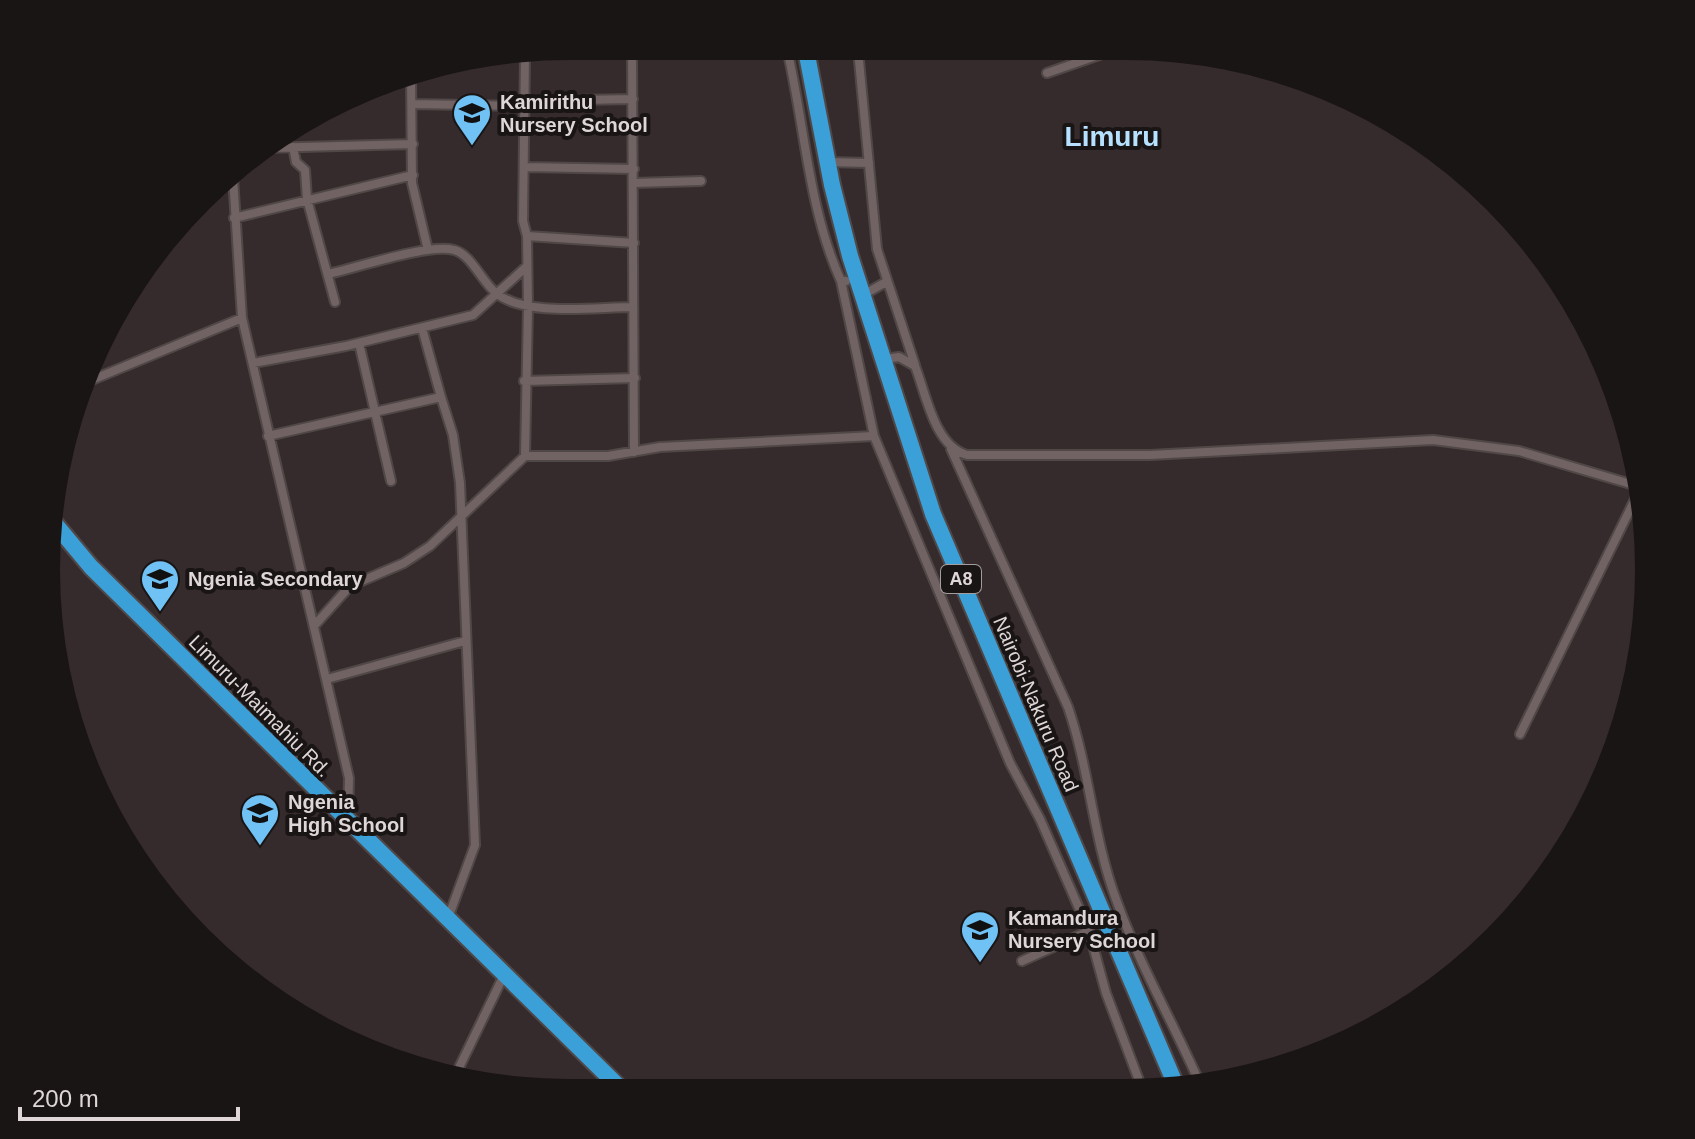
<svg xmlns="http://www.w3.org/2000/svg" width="1695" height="1139" viewBox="0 0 1695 1139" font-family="Helvetica,sans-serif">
	<rect width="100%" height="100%" fill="#362b2c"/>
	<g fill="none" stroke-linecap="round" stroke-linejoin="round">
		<!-- street casing -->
		<g stroke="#504747" stroke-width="12">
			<path id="street" d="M632,47l2,405
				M787,49c18,77 21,159 54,232h5
				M858,50l19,199 38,116
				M411,72l1,111 16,67
				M1047,73l55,-19
				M524,101l109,-2
				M412,104l112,2
				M293,147l3,15 9,8 2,29 28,103
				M264,148l149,-4
				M827,162l42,1
				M525,167l109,2
				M233,177l9,141 107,460 -1,41
				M634,183l67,-2
				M234,218l179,-43
				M527,236l107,7
				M328,274c28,-6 101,-31 126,-24 17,4 28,32 42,43 29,24 99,14 137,14
				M841,281l33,155 136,327 30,56 49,112 17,62 37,98
				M863,295l23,-13
				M422,328l19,69
				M359,343l32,138
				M884,359l15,-2 16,9c11,27 19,80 52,89h183l283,-15 86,11 122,36
				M253,363l93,-17 127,-31 53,-48
				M524,381l111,-3
				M82,384l160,-66
				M268,436l173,-39 12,38 7,48 15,362 -27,73
				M951,449l117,258c22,64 25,132 49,195 23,64 57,122 84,184
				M525,456l3,-149 -1,-71 -4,-15 2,-168
				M314,626l36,-40 54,-23 26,-17 95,-90h83l52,-9 214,-11
				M327,679l138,-38
				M1520,734l121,-247
				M1022,961l67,-30
				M454,1078l50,-103"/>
		</g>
		<!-- highway casing -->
		<g stroke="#504747" stroke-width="20">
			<path id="highway" d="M806,50l26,135 18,71 83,258 244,574
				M51,519l40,48 526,518"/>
		</g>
		<!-- street -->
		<use href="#street" stroke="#716364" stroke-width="8"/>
		<!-- highway -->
		<use href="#highway" stroke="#3b9fd8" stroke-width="16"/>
	</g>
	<!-- icons -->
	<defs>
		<g id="school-pin" transform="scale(2)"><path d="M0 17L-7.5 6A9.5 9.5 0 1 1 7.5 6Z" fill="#70c1f4" stroke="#1a1515"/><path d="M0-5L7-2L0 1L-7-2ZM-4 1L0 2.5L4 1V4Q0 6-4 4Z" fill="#111"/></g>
	</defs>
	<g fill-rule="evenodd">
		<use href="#school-pin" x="472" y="113"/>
		<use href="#school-pin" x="160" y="579"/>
		<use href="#school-pin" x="260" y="813"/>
		<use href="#school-pin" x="980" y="930"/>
	</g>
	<g text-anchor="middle" stroke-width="8" stroke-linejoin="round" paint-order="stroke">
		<!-- shield labels -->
		<rect fill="#1a1515" stroke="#a49d9d" stroke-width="2" x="941" y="565" width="40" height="28" rx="6"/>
		<g font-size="18" font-weight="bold" fill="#dfd7d7">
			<text x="961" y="585">A8</text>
		</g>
		<!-- poi labels -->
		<g font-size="20" font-weight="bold" fill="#dfd7d7" stroke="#1a1515" text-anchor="start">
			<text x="500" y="109">Kamirithu<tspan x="500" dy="23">Nursery School</tspan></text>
			<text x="188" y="586">Ngenia Secondary</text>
			<text x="288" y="809">Ngenia<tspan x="288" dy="23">High School</tspan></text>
			<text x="1008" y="925">Kamandura<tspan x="1008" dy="23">Nursery School</tspan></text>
		</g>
		<!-- street labels -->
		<g font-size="20" fill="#dfd7d7" stroke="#1a1515">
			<text transform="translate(1036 704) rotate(67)" y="7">Nairobi-Nakuru Road</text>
			<text transform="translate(260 706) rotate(45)" y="7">Limuru-Maimahiu Rd.</text>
		</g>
		<!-- district labels -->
		<g font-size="28" font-weight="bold" fill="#b7e2ff" stroke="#1a1515">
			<text x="1112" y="146">Limuru</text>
		</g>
	</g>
	<!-- crop -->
	<path d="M0 0H1695V1139H0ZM569 60H1126A509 509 0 0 1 1635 569V570A509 509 0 0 1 1126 1079H569A509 509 0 0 1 60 570V569A509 509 0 0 1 569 60Z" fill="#1a1515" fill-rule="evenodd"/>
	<!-- scale -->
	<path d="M20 1107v12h218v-12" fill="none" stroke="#dfd7d7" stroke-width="4"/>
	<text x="32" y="1107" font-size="24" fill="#dfd7d7" stroke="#1a1515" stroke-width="6" paint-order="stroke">200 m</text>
</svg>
